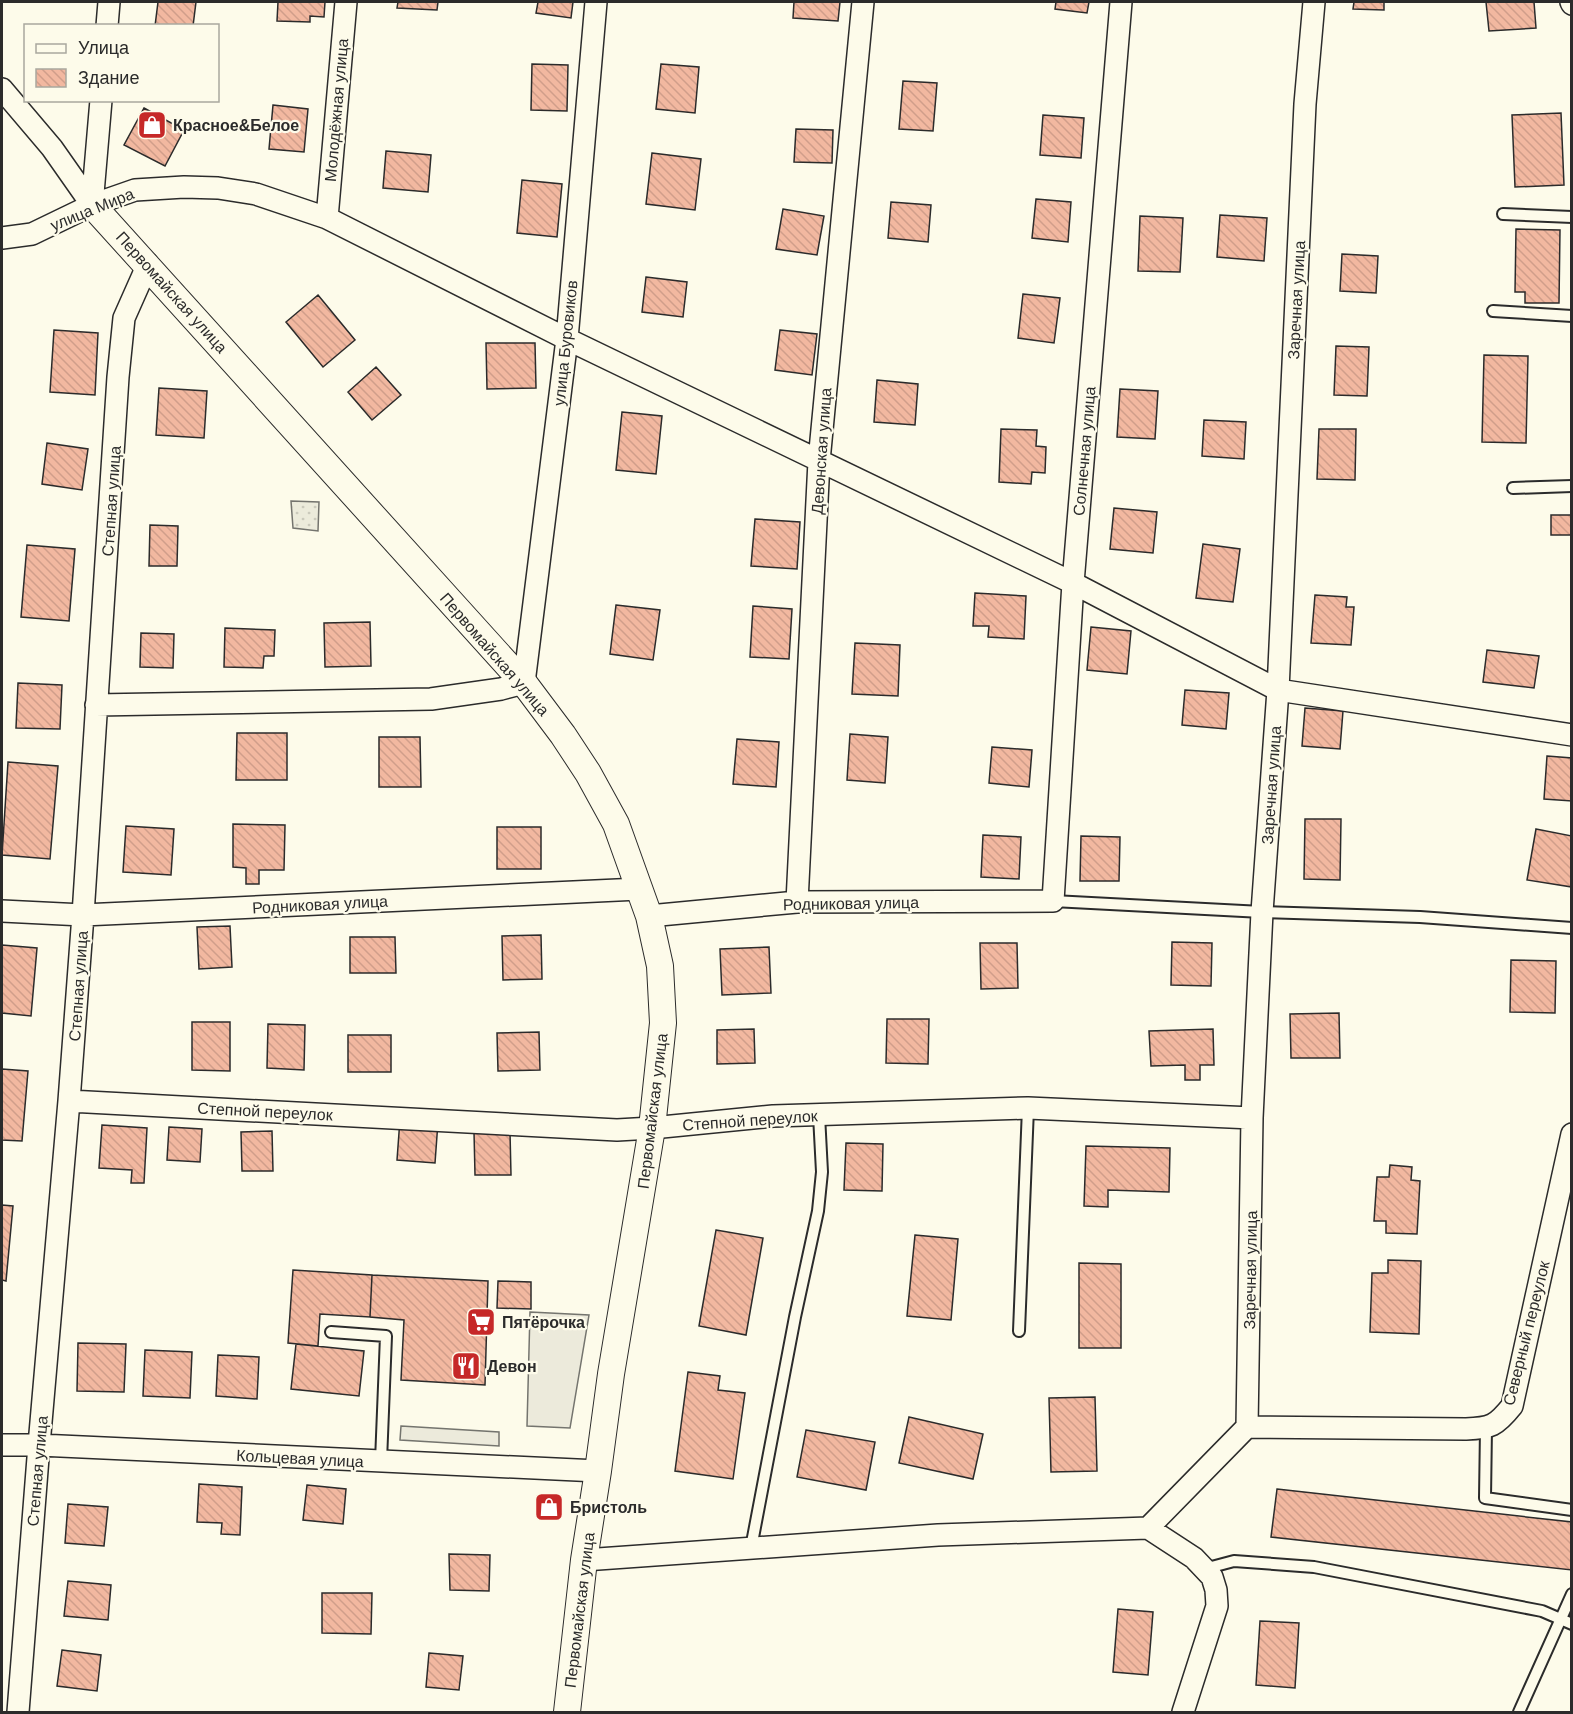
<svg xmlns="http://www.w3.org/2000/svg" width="1573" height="1714" viewBox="0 0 1573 1714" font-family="Helvetica,sans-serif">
	<defs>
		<pattern id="garden-dots" width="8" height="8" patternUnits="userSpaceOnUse" patternTransform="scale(1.5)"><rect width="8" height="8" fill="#ecebdb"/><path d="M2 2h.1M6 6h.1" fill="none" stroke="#cbcabc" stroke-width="1.8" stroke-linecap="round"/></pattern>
		<pattern id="building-back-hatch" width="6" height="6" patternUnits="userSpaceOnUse" patternTransform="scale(1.5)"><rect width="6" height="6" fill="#f2b8a0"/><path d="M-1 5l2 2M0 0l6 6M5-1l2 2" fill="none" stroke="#d09e8a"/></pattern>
	</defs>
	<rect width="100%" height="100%" fill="#fdfbea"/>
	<!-- garden -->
	<path fill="url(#garden-dots)" stroke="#74746e" stroke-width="1.5" d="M291,501l28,1 -1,29 -25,-3z"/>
	<!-- parking -->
	<path fill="#eceadb" stroke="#74746e" stroke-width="1.5" d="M530,1312l59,3 -19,113 -43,-2z
		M401,1426l98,6v14l-99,-6z"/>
	<!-- building -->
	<path fill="url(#building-back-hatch)" stroke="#2b2b2b" stroke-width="1.5" d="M158,2h38l-3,24h-38z
		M278,2h47l-1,15 -14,-1v6l-33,-1z
		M398,2h40l-1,8 -40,-2z
		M538,2h35l-2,16 -35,-5z
		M794,2h46l-2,19 -45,-3z
		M1056,2h33l-2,11 -32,-4z
		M1354,2h30v8l-31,-1z
		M1486,2h48l2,26 -47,3z
		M532,64l36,1 -1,46 -36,-1z
		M661,64l38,3 -4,46 -39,-4z
		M903,81l34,2 -4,48 -34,-2z
		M273,105l35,4 -4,43 -35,-3z
		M144,108l40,22 -19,36 -41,-21z
		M1561,113l3,72 -49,2 -3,-72z
		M1043,115l41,3 -3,40 -41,-3z
		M796,129l37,1 -1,33 -38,-1z
		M386,151l45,4 -3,37 -45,-4z
		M652,153l49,6 -6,51 -49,-6z
		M522,180l40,4 -5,53 -40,-4z
		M1036,199l35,3 -3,40 -36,-4z
		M891,202l40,3 -3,37 -40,-4z
		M783,209l41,7 -7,39 -41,-6z
		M1220,215l47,3 -3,43 -47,-4z
		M1140,216l43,2 -3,54 -42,-1z
		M1516,229l44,1 -1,73h-34v-11h-10z
		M1342,254l36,2 -2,37 -36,-2z
		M646,277l41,5 -4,35 -41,-5z
		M1023,294l37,4 -6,45 -36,-5z
		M318,295l37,45 -32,27 -37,-45z
		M54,330l44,3 -3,62 -45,-3z
		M780,330l37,4 -5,41 -37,-5z
		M486,343h49l1,45 -49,1z
		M1336,346l33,1 -2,49 -33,-1z
		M1484,355l44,1 -2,87 -44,-1z
		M376,367l25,28 -29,25 -24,-28z
		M877,380l41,4 -3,41 -41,-3z
		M159,388l48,3 -3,47 -48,-3z
		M1120,389l38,2 -3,48 -38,-2z
		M622,412l40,4 -6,58 -40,-4z
		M1204,420l42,2 -2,37 -42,-3z
		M1001,429l36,1 -1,16 10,1 -1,26 -13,-1 -1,12 -32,-2z
		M1319,429h37l-1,51 -38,-1z
		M47,443l41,6 -6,41 -40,-6z
		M1114,508l43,4 -4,41 -43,-4z
		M1551,515h21v20h-21z
		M755,519l45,3 -3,47 -46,-3z
		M150,525l28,1 -1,40h-28z
		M1203,544l37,5 -7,53 -37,-4z
		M27,545l48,4 -6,72 -48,-4z
		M975,593l51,3 -2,43 -36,-2 1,-11h-16z
		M1315,595l32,2 -1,10h8l-3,38 -40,-2z
		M616,605l44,5 -7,50 -43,-6z
		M753,606l39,3 -3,50 -39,-2z
		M370,622l1,44 -46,1 -1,-44z
		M1091,627l40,4 -4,43 -40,-4z
		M225,628l50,2 -1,26h-10l-1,12 -39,-1z
		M141,633l33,1 -1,34 -33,-1z
		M855,643l45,2 -2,51 -46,-2z
		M1487,650l52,6 -5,32 -51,-6z
		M18,683l44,2 -2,44 -44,-1z
		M1185,690l44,3 -3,36 -44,-4z
		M1305,708l38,3 -3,38 -38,-3z
		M237,733h50v47h-51z
		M850,734l38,3 -3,46 -38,-3z
		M379,737h41l1,50h-42z
		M737,739l42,3 -3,45 -43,-3z
		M992,747l40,3 -3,37 -40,-4z
		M1547,756l25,2v43l-28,-2z
		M8,762l50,4 -8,93 -48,-4z
		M1305,819h36l-1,61 -36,-1z
		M233,824l52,1 -1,45h-25v14h-13v-16l-13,-1z
		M126,826l48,3 -3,46 -48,-3z
		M497,827h44v42h-44z
		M1536,829l36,7v51l-45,-7z
		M983,835l38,2 -2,42 -38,-2z
		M1081,836l39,1 -1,44h-39z
		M230,926l2,41 -33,2 -2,-42z
		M541,935l1,44 -39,1 -1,-44z
		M350,937h45l1,36h-46z
		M1172,942l40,1 -1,43 -40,-1z
		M980,943h37l1,45 -37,1z
		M2,945l35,3 -6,68 -29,-3z
		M769,947l2,46 -49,2 -2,-46z
		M1511,960l45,1 -1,52 -45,-1z
		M1339,1013l1,45h-49l-1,-44z
		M887,1019h42l-1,45 -42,-1z
		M192,1022h38v49l-38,-1z
		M268,1024l37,1 -1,45 -37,-2z
		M754,1029l1,34 -38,1v-34z
		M1213,1029l1,36h-14v15h-15v-15l-34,1 -2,-35z
		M539,1032l1,38 -42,1 -1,-38z
		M348,1035h43v37h-43z
		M2,1069l26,2 -6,70 -20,-1z
		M400,1119l38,3 -3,41 -38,-3z
		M102,1125l45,3 -3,55h-13l1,-13 -33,-2z
		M169,1127l33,2 -2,33 -33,-2z
		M272,1131l1,40h-31l-1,-39z
		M474,1132h36l1,43h-36z
		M846,1143l37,1 -1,47 -38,-1z
		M1086,1146l84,2 -1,44 -61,-2v17l-24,-1z
		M1390,1165l22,2 -1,13 9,1 -3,53 -31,-1v-12h-12l3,-44h12z
		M2,1205l11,1 -7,75 -4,-1z
		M716,1230l47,8 -17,97 -47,-9z
		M915,1235l43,4 -7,81 -44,-4z
		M1388,1260l33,1 -2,73 -49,-2 2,-59h16z
		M1079,1263l42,1v84h-42z
		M293,1270l79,5 -2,42 -50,-3 -2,32 -30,-3z
		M372,1275l116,6 -3,104 -84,-5 3,-60 -34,-3z
		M498,1281l33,1v27l-34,-1z
		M78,1343l48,1 -2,48 -47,-1z
		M296,1344l68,7 -5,45 -68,-7z
		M145,1350l47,2 -2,46 -47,-2z
		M218,1355l41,2 -2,42 -41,-3z
		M688,1372l32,4 -2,14 27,3 -12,86 -58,-8z
		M1095,1397l2,74 -46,1 -2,-74z
		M909,1417l74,17 -10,45 -74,-16z
		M806,1430l69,12 -9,48 -69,-13z
		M199,1484l43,3 -2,48 -19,-1 1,-11 -25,-1z
		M307,1485l39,4 -3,35 -40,-4z
		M1277,1489l295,33v48l-301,-33z
		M68,1504l40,3 -4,39 -39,-3z
		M449,1554l41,1 -1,36 -39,-1z
		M68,1581l43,4 -3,35 -44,-4z
		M322,1593h50l-1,41 -49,-1z
		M1118,1609l35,3 -5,63 -35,-3z
		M1260,1621l39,2 -4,65 -39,-3z
		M62,1650l39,5 -4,36 -40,-5z
		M429,1653l34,3 -4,34 -33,-3z"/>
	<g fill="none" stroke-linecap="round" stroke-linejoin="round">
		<!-- service casing -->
		<g stroke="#2b2b2b" stroke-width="14">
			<path id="service" d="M1503,214l69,3
				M1493,311l79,5
				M1513,488l59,-2
				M1053,901l209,11 158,5 152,11
				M1019,1331l9,-223
				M331,1332l55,4 -5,125
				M1486,1428l-1,70 87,12
				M751,1548l44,-231 23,-106 4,-39 -3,-57
				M1204,1569l30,-8 80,6 228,44 30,13
				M1519,1712l53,-118"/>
		</g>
		<!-- minor casing -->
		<g stroke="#2b2b2b" stroke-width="24">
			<path id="minor" d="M1571,2l1,2
				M107,26l2,-24
				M2,89l50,59 40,57
				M92,205l9,-105
				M327,218l19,-216
				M2,238l30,-4 60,-29 43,-15 49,-3 34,1 38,6 71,24 240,121 506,244 205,107 294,45
				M96,705l335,-6 70,-10 23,-6 43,-344 29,-337
				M797,902l22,-441 44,-459
				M2,911l81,4 556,-26
				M649,916l148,-14 256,-1 20,-318 48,-581
				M69,1101l548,29 35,-2 121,-12 255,-8 224,10
				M1247,1427l219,2c25,-1 30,-3 46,-23l60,-272
				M2,1445h37l559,26
				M1148,1528l99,-101 5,-309 10,-206 16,-222 27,-586 9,-102
				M584,1560l354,-25 210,-7 46,30 18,19 4,13 1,16 -34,106
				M18,1712l21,-267 30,-344 14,-186 35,-538 6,-59 24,-54"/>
		</g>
		<!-- tertiary casing -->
		<g stroke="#2b2b2b" stroke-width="28">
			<path id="tertiary" d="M92,205l432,478 39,52 25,38 28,51 33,92 11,50 3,57 -11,105 -41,246 -13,97 -14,89 -17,152"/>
		</g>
		<!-- service -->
		<use href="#service" stroke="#fdfbea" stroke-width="10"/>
		<!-- minor -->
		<use href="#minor" stroke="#fdfbea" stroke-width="21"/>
		<!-- tertiary -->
		<use href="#tertiary" stroke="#fdfbea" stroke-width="26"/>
	</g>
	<!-- icons -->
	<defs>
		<g id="shop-square" transform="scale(1.5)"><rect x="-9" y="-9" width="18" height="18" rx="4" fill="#c62828" stroke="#fdfbea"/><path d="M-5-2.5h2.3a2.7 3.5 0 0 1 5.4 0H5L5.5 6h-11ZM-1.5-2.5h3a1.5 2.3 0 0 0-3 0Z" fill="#fff"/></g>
		<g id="supermarket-square" transform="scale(1.5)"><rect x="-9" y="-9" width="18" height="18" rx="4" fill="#c62828" stroke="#fdfbea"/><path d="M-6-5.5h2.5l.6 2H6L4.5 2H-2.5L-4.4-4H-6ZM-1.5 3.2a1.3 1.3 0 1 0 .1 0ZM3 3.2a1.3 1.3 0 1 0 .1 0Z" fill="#fff"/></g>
		<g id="restaurant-square" transform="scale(1.5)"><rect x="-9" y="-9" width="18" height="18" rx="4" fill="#c62828" stroke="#fdfbea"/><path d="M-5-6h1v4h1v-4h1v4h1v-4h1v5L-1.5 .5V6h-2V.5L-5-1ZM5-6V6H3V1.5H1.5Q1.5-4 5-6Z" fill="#fff"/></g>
	</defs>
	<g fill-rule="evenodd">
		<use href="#shop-square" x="152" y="125"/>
		<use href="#supermarket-square" x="481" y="1322"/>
		<use href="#restaurant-square" x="466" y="1366"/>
		<use href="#shop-square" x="549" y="1507"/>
	</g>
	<g text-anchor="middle" stroke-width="4.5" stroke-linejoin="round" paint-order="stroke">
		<!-- street labels -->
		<g font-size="16" fill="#2b2b2b" stroke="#fdfbea">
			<text transform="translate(336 110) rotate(-85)" y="6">Молодёжная улица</text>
			<text transform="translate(92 209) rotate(-22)" y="6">улица Мира</text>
			<text transform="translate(172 292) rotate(48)" y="6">Первомайская улица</text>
			<text transform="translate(1296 300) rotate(-87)" y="6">Заречная улица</text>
			<text transform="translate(565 343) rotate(-84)" y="6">улица Буровиков</text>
			<text transform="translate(821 451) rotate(-86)" y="6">Девонская улица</text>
			<text transform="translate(1084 451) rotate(-85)" y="6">Солнечная улица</text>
			<text transform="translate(111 501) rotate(-86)" y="6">Степная улица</text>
			<text transform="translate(495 654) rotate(49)" y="6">Первомайская улица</text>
			<text transform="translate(1271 785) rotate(-86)" y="6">Заречная улица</text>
			<text transform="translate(851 903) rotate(-1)" y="6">Родниковая улица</text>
			<text transform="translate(320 904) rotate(-3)" y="6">Родниковая улица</text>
			<text transform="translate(78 986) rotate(-86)" y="6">Степная улица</text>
			<text transform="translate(265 1111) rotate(3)" y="6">Степной переулок</text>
			<text transform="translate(652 1111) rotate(-83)" y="6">Первомайская улица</text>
			<text transform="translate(750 1120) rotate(-4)" y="6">Степной переулок</text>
			<text transform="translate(1250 1270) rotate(-89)" y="6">Заречная улица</text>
			<text transform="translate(1526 1333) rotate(-76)" y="6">Северный переулок</text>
			<text transform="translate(300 1458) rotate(3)" y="6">Кольцевая улица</text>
			<text transform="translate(37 1471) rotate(-85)" y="6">Степная улица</text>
			<text transform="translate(579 1610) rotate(-83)" y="6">Первомайская улица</text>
		</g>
		<!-- poi labels -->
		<g font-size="16" font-weight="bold" fill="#2b2b2b" stroke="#fdfbea" text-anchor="start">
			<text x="173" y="131">Красное&amp;Белое</text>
			<text x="502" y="1328">Пятёрочка</text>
			<text x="487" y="1372">Девон</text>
			<text x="570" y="1513">Бристоль</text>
		</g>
	</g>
	<!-- border -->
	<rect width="1573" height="1714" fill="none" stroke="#2b2b2b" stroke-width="6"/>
	<!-- legend -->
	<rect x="24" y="24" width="195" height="78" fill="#fdfbea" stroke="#a9a89e" stroke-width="1.5"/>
	<rect x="36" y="44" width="30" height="9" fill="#fdfbea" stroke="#a9a89e" stroke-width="1.5"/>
	<text x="78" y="54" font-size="18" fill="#2b2b2b">Улица</text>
	<rect x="36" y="69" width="30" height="18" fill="url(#building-back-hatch)" stroke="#a9a89e" stroke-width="1.5"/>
	<text x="78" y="84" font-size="18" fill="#2b2b2b">Здание</text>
</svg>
